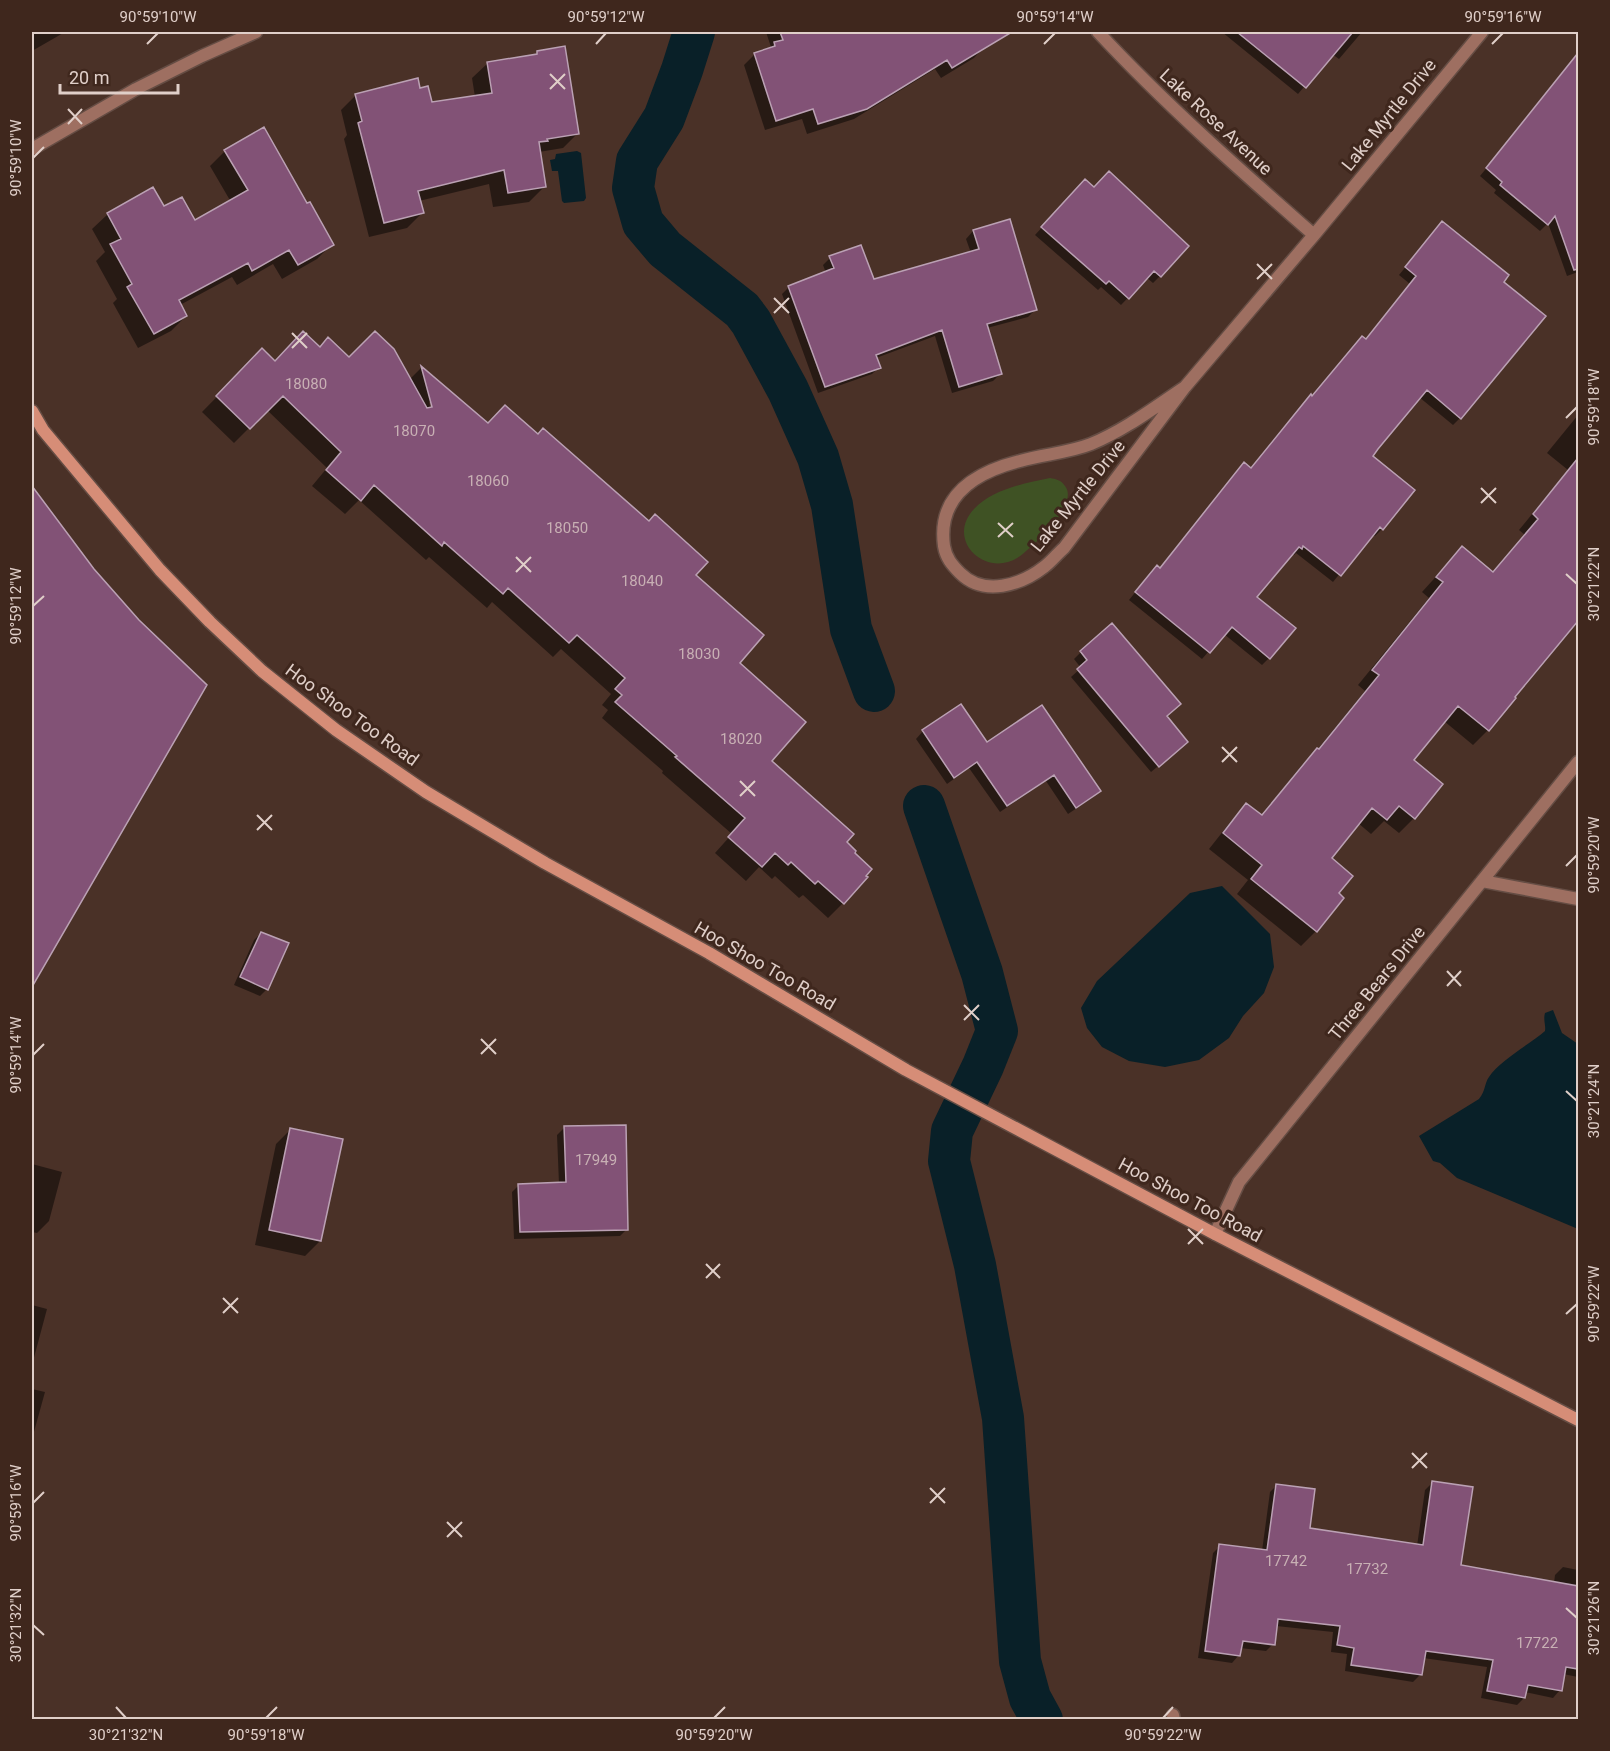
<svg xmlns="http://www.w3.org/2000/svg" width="1610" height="1751" viewBox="0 0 1610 1751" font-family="Roboto,sans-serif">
	<rect width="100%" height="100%" fill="#4a3127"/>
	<!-- green -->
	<path fill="#3f5224" d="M1050,478c6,1 11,2 15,8 14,18 -27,55 -40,66 -34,32 -82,-10 -51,-43 18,-19 50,-26 76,-31z"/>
	<!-- water -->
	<path fill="#092028" d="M577,151l4,2 5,45 -2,3 -20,2 -2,-2 -4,-30h-6l-2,-11 5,-1 1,-5z
		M1222,886l48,48 4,33 -10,26 -21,23 -14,22 -30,22 -34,7 -36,-6 -27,-14 -15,-19 -6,-20 16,-27 93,-88z
		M1553,1010l9,23 16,11v185l-121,-51 -17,-15 -7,-2 -14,-25 60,-37c7,-9 5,-15 10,-22 10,-16 41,-33 56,-46 1,-6 -2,-11 0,-18z"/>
	<!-- shadow -->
	<path fill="#0007" fill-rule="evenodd" d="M32,32h33l-33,19z
		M766,32h208l10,15 -10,11 -33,20 -6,-9 -81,50 -47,15 -5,-15 -37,11 -21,-65 11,-11 16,-7z
		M1222,32h140l-23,27 -7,-5 -34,40z
		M538,52l40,81 -15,15 -24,4 5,35 -15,15 -36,5 -4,-23 -70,17 3,12 -15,15 -38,9 -25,-98 3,-4 -6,-25 15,-15 63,-5 12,13 44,-6 -3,-19 16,-15 46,-7z
		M1569,67l9,8v197l-11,4 -19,-53 -8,8 -46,-38 2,-3 -16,-14z
		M225,151l82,54 25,39 -15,15 -35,20 -9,-15 -36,21 -5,-8 -52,28 6,11 -15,15 -33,17 -25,-45 4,-4 -21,-38 9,-9 -13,-23 16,-15 55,-6 31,15 37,-21 -21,-36z
		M1078,188l82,88 -7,7 -6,-5 -26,27 -20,-18 -3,3 -63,-55z
		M1009,221l26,89 -7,7 -41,11 13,46 -7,7 -41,12 -17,-57 -59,22 3,9 -7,7 -54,19 -36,-99 7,-7 37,-14 -3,-8 7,-7 43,23 98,-28 -5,-14 7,-8z
		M1435,231l67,52 -42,135 -7,7 -34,-28 -48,59 11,73 -7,7 -3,-2 -39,48 -37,-29 -2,2 -2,-2 -37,44 14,61 -7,7 -38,-31 -22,25 -73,-59 21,-26 9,-5 91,-99 54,-67 7,-7 1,1 53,-57 45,-56 -11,-9z
		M319,348l90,32 12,-12 67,57 206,150 44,88 32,98 75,81 -2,61 -15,15 -25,-23 -4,3 -24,-22 -3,3 -13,-12 -13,14 -31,-28 17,-19 -70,-61 1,-2 -61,-53 6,-8 -6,-5 9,-11 -50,-45 -8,8 -61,-55 -5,6 -58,-51 -3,3 -67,-60 -14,14 -33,-28 15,-18 -60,-58 -33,33 -32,-31 60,-61 13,11zM429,402h3v12z
		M1578,415v202l-66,80 -24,33 -15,15 -29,-24 -32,40 2,57 -15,15 -15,-12 -13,13 -13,-11 -28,35 7,36 -21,37 -15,15 -64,-52 11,-14 -39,-31 23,-29 15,-15 14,11 41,-51 15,-15 48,-59 -7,-6 71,-87 -7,-6 40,-44 30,25 33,-38 -6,-5 49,-60 -21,-17z
		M32,487l7,12 13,451 -20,20z
		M1081,652l84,65 14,32 -28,23 -80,-95 10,-9 -7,-9z
		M960,706l27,38 112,47 -7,7 -24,16 -22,-33 -46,31 -31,-44 -22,16 -31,-45 7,-8z
		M261,933l6,56 -7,7 -26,-11 20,-45z
		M564,1128l63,101 -7,7 -106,3 -2,-47 7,-7 40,-1 -2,-49z
		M291,1129l29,112 -15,15 -50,-11 21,-101z
		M32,1164l30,8 -13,49 -12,12 -5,-1z
		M32,1305l15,4 -15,56z
		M32,1389l13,3 -13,47z
		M1432,1483l28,83 94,17 1,-8 8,-8 15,3v107l-15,-3 -3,16 -7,8 -28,-6 -1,6 -7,7 -36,-7 6,-31 -64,-9 -2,16 -8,8 -68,-11 2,-17 -16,-2 2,-20 -57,-6 -3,18 -7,7 -26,-3 -1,7 -7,8 -34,-5 15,-105 7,-7 42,5 8,-59 7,-7 31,44 109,17 8,-56z"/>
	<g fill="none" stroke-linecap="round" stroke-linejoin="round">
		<!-- canal -->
		<path stroke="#092028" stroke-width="42" d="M694,32l-12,38 -18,48 -27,43 -4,27 10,35 22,26 77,61 9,12 37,68 30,67 14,48 19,124 23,62
			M924,806l58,167 15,58 -14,35 -31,65 -3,30 26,104 28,153 17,243 10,37 12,22"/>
	</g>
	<!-- building -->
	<path fill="#825276" stroke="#bba1b4" stroke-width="1.5" d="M780,32h232l-60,36 -5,-8 -80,49 -49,15 -5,-15 -37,12 -22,-68 21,-7 -1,-4 9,-2z
		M1237,32h116l-47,56z
		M565,46l14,88 -32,5 1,2 -9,1 7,45 -38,6 -4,-23 -86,21 6,22 -40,10 -26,-100 4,-2 -7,-27 63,-16 2,10 8,-2 4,16 60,-9 -5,-31 50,-8v-3z
		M1578,53v216l-4,1 -19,-54 -7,9 -48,-40 2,-3 -16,-14z
		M264,127l43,76 3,-1 24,43 -36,20 -9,-15 -37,21 -4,-8 -69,37 8,16 -33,18 -27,-47 5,-3 -22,-40 11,-5 -14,-26 46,-26 11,19 18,-9 13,23 53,-30 -24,-40z
		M1109,171l80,75 -28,31 -7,-6 -25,28 -20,-18 -3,3 -65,-57 44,-48 9,8z
		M1010,219l27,91 -50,14 15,50 -43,13 -17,-57 -66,25 5,13 -56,19 -37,-101 46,-18 -5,-12 32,-11 13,34 105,-30 -6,-19z
		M1442,221l67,54 -5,7 42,34 -85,103 -34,-29 -49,59 -5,7 42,34 -32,40 -3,-3 -39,49 -38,-30 -1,3 -3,-2 -42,50 39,31 -26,31 -38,-32 -22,26 -75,-61 22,-27 3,3 84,-106 7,6 60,-74 1,2 50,-60 4,3 50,-63 -11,-9z
		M303,331l17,16 8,-10 21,20 26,-26 19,18 33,59 5,-1 -11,-41 67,57 17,-18 33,29 5,-6 106,93 6,-7 53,48 -12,13 68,60 -24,28 66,59 -34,39 82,73 -7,8 9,9 -1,2 17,16 -6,7 2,1 -24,27 -26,-23 -3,3 -24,-22 -3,3 -13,-12 -13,14 -34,-30 17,-19 -70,-61 2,-1 -62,-54 7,-7 -7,-6 10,-11 -48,-43 -8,8 -61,-55 -5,6 -59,-52 -2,4 -68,-61 -13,16 -35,-31 15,-18 -58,-56 -33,33 -34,-33 46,-48 13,13z
		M1578,458v163l-63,76 1,1 -27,33 -31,-25 -44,54 29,24 -28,35 -16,-13 -12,14 -15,-12 -40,50 21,18 -14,17 5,5 -27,34 -66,-53 11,-14 -39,-32 23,-30 16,12 55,-67 2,1 60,-74 -7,-5 71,-88 -7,-5 26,-31 31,26 45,-53 -5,-5z
		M32,486l62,83 45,51 68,65 -175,302z
		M1112,623l69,81 -14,12 21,26 -29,25 -82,-98 10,-9 -7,-9z
		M961,704l26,38 55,-37 59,86 -25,17 -22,-33 -47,31 -30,-44 -23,16 -32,-48z
		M261,932l28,11 -21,47 -28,-13z
		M626,1125l2,105 -108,2 -2,-48 48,-2 -2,-56z
		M290,1128l53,11 -22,102 -52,-11z
		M1432,1481l41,6 -12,78 117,21v83l-12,-2 -4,24 -34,-6 -3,13 -38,-7 6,-31 -67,-9 -4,24 -71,-10 3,-17 -17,-3 3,-19 -62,-7 -3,26 -32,-4 -3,15 -35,-5 14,-107 48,6 9,-66 39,5 -5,39 113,17z"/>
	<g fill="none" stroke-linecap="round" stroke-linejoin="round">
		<!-- lane casing -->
		<g stroke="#654d44" stroke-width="15">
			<path id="lane" d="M1173,1715l1,5"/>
		</g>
		<!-- street casing -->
		<g stroke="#654d44" stroke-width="15">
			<path id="street" d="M1098,32c67,72 142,138 216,203
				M32,149l104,-60 66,-33 54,-24
				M1185,387c-30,20 -60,43 -94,57 -23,9 -47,10 -71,17 -44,11 -83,34 -76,85 2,12 8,19 16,27 24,24 61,12 84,-6 7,-5 13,-13 20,-19l121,-161 129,-152 168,-203
				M1482,881l96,18
				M1215,1234l24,-52 339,-420"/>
		</g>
		<!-- secondary casing -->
		<g stroke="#654d44" stroke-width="15">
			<path id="secondary" d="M32,411l11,19 117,140 50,52 52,49 74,59 90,62 119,71 164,90 197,117 309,164 363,186"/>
		</g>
		<!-- lane -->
		<use href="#lane" stroke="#9e6f61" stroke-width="12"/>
		<!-- street -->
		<use href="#street" stroke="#9e6f61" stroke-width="12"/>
		<!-- secondary -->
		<use href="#secondary" stroke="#d68d77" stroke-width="12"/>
	</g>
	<!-- ticks -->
	<path fill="none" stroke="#e0cfc9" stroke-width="2" d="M147,44l11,-11M596,44l10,-11M1044,44l11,-11M1492,44l11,-11M550,74l15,15M550,89l15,-15M68,109l14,15M68,124l14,-15M33,158l11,-11M1257,264l15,15M1257,279l15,-15M774,298l15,15M774,313l15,-15M292,333l15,15M292,348l15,-15M1566,418l11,-11M1481,488l15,15M1481,503l15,-15M998,523l15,14M998,537l15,-14M516,557l15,15M516,572l15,-15M1566,574l11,10M33,606l11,-10M1222,747l15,15M1222,762l15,-15M740,781l15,15M740,796l15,-15M257,815l15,15M257,830l15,-15M1566,866l11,-11M1447,971l14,15M1447,986l14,-15M964,1005l15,15M964,1020l15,-15M481,1039l15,15M481,1054l15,-15M33,1055l11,-11M1566,1091l11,10M1188,1229l15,15M1188,1244l15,-15M706,1264l14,14M706,1278l14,-14M223,1298l15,15M223,1313l15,-15M1566,1314l11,-10M1412,1453l15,15M1412,1468l15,-15M930,1488l15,15M33,1503l11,-11M930,1503l15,-15M447,1522l15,15M447,1537l15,-15M1566,1608l11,10M33,1625l11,10M116,1707l10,11M266,1718l11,-11M714,1718l11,-11M1163,1718l10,-11"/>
	<g text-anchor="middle" stroke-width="6" stroke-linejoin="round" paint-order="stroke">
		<!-- number labels -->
		<g font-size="15" fill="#c8b0b4">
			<text x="306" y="389">18080</text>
			<text x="414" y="436">18070</text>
			<text x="488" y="486">18060</text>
			<text x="567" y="533">18050</text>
			<text x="642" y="586">18040</text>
			<text x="699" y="659">18030</text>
			<text x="741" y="744">18020</text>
			<text x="596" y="1165">17949</text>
			<text x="1286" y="1566">17742</text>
			<text x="1367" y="1574">17732</text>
			<text x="1537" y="1648">17722</text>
		</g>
		<!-- street labels -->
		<g font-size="18" fill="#e0cfc9" stroke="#3f271d">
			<text transform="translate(1389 115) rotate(-51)" y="6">Lake Myrtle Drive</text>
			<text transform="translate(1216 122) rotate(43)" y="6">Lake Rose Avenue</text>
			<text transform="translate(1078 496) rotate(-51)" y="6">Lake Myrtle Drive</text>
			<text transform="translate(352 715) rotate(36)" y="6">Hoo Shoo Too Road</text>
			<text transform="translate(765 966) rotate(30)" y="6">Hoo Shoo Too Road</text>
			<text transform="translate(1377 983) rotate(-51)" y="6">Three Bears Drive</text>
			<text transform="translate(1190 1200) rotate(28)" y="6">Hoo Shoo Too Road</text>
		</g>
	</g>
	<!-- border -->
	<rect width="1610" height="1751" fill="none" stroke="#3f271d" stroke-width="66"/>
	<!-- scale -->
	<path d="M60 84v9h118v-9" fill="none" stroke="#e0cfc9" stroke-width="3"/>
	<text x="69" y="84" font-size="18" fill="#e0cfc9" stroke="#3f271d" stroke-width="4.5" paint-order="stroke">20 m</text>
	<rect x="33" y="33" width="1544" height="1685" fill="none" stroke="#e0cfc9" stroke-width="2"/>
	<g font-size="15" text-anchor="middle" fill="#e0cfc9">
		<text x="158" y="22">90°59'10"W</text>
		<text x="606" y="22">90°59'12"W</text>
		<text x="1055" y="22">90°59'14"W</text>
		<text x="1503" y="22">90°59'16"W</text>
		<text transform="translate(16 158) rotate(-90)" y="5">90°59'10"W</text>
		<text transform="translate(1594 407) rotate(-90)" y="5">90°59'18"W</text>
		<text transform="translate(1594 584) rotate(-90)" y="5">30°21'22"N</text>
		<text transform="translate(16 606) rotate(-90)" y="5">90°59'12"W</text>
		<text transform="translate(1594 855) rotate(-90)" y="5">90°59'20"W</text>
		<text transform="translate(16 1055) rotate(-90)" y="5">90°59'14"W</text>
		<text transform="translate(1594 1101) rotate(-90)" y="5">30°21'24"N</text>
		<text transform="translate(1594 1304) rotate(-90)" y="5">90°59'22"W</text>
		<text transform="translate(16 1503) rotate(-90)" y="5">90°59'16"W</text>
		<text transform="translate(1594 1618) rotate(-90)" y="5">30°21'26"N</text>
		<text transform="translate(16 1625) rotate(-90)" y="5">30°21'32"N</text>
		<text x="126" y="1740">30°21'32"N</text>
		<text x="266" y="1740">90°59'18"W</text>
		<text x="714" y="1740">90°59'20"W</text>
		<text x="1163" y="1740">90°59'22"W</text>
	</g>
</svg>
